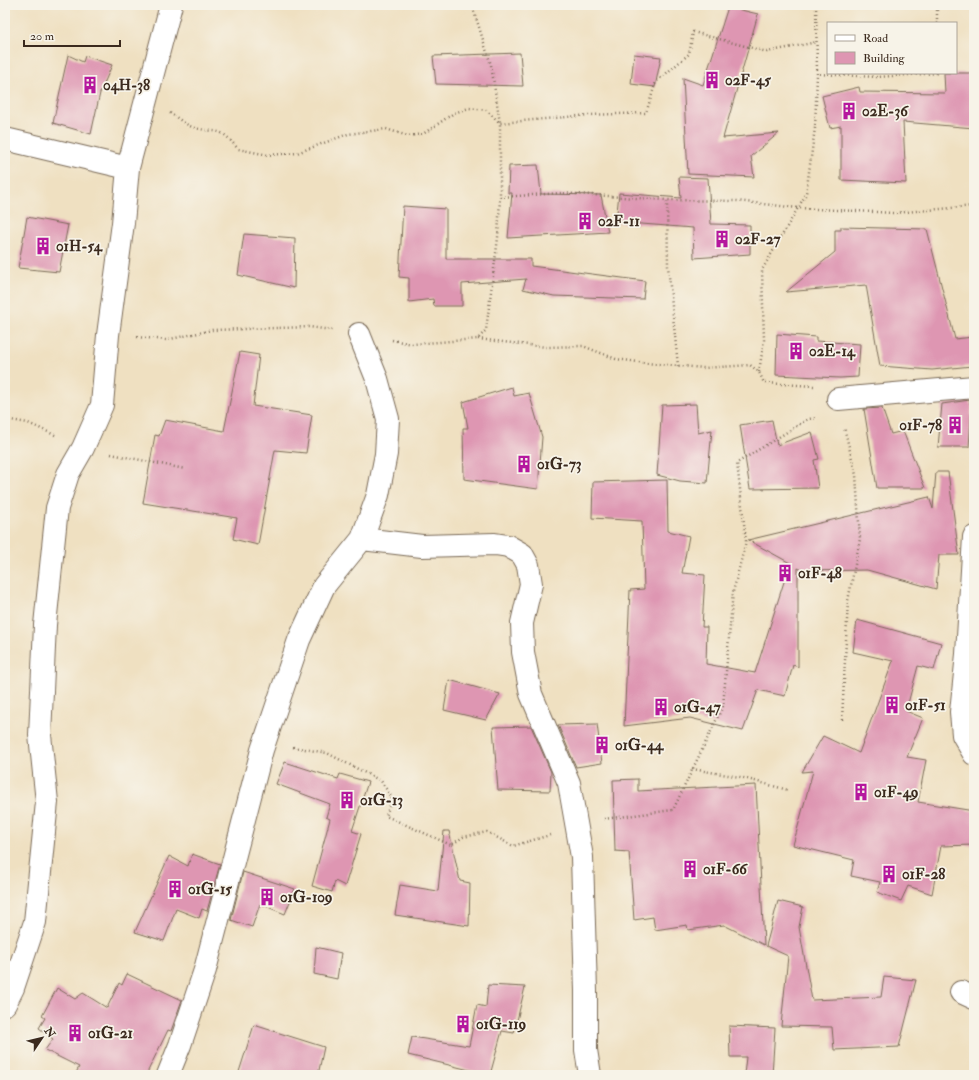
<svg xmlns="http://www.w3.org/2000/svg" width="979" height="1080" viewBox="0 0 979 1080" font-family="'IM FELL Double Pica',serif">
	<rect width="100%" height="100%" fill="#f7f3e8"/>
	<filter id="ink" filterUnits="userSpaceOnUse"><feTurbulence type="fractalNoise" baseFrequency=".025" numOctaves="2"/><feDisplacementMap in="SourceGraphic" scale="8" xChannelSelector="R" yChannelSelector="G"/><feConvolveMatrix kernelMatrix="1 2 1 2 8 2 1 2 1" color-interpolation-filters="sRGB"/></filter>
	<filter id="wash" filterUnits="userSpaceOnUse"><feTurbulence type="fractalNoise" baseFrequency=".012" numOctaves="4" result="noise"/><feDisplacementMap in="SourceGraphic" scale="16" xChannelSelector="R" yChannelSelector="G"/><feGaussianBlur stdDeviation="0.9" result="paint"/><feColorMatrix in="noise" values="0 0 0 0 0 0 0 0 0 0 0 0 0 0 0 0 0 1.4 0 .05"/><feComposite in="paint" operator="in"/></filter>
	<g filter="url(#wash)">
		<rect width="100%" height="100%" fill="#efe0c1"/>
		<g id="blocks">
			<!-- building -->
			<path fill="#de96b2" d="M728,7l30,7 -35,124 56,-5 -28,23 3,21 -66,-3 -5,-96 20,7z
				M520,53l3,33 -87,-2 -3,-28z
				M634,54l27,3 -6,30 -24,-3z
				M68,55l15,7 2,-6 27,9 -12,28 -9,41 -38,-11z
				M944,73h30v55l-71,-6 3,61 -65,-3v-54l-11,2 -8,-32 37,-9 1,5 85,1z
				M538,165l3,29 60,1 7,37 -100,6 4,-45h-4l1,-27z
				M679,177l29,1 3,46 39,1v29l-56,4 -1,-30 -77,-6 3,-29 62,5z
				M403,206l43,3v50h85v7l114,15 -2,18 -89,-3 -31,-7 3,-10 -64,5v22h-28l-1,-7 -24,3v-24l-10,-1z
				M27,217l41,8 -9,47 -41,-4z
				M841,227l86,2 28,110 18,-2 -1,29 -40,4 -52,-4 -14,-81 -80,7 49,-40v-22h6z
				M244,234l51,4 -1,50 -56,-13z
				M777,334l39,3v4l44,3 -2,33 -18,1 -64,-3z
				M240,352l19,3 -6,51 59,9 -6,38 -31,-3 -17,95 -25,-6 4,-21 -94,-15 12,-68 4,1 6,-16 59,11z
				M512,387l2,9 15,-3 13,44 -4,52 -74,-10 -1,-51h5l-5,-26z
				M970,400v4h2l-3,43h-31l4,-43z
				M696,404l2,29 14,-3 -5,53 -27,-2 -23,-6 5,-70z
				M882,408l9,26 12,-3 22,57h-48l-13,-79z
				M772,420l5,25 35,-13 7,27 -5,1 4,28 -68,1 -10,-64z
				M936,472h12l11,83h-20l-3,34 -69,-19 -63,1 -6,-3v99l-5,-2 -8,31 -27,-6 -15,41 -53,-13 -66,8 6,-136 14,-1 -2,-68 -50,-3 1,-36 74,-2 1,51 21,5 -7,37 23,2 -3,52h5l-1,37 49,9 35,-110 -42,-23 181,-43 4,12z
				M857,620l84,23 -7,27 -16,-4 -12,45 17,7 -16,39 19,3 -8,42 56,9v34l-33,1 -9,48 -24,-8 -7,15 -24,-9 3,-10 -29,-6 3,-16 -61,-15 20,-74 -11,1 21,-36 36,17 34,-92 -40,-9z
				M449,680l51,14 -14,26 -42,-10z
				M597,724l5,39 -26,4 -18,-42z
				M531,726l20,46 -1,19 -52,-1 -5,-63z
				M285,762l53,17 2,-5 28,8 -16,49 9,3 -16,52 -10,-5 -3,11 -20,-6 18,-67 -4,-2 4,-13 -54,-20z
				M638,779v12l118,-6 8,160 -40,-20 -36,5 -1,-5 -32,5 -2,-13 -19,3 -5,-68 -14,-1 -2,-71z
				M444,831h5l11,50 10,2 -1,43 -74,-11 5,-30 38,6z
				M192,854l28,10 -13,47 -5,-2 -3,9 -23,-9 -12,32 -29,-9 34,-76 19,10z
				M243,872l52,17 -10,25 -25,-10 -8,23 -21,-7z
				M778,901l25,6 -4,20 13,73 69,-3 3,-20 32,3 -17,67 -65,3 -2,-23 -51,-1 7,-70 -22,-10z
				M316,947l25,6 -4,26 -23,-5z
				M127,974l55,26 -11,31 -3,-1 -22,45h-71l4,-8 -34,-17 8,-11 -14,-11 6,-10 -3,-2 15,-28 18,11 8,-6 24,15 12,-25 3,2z
				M488,985l37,2 -11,46 -12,-2 -12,44 -82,-20 4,-18 57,9 8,-41 9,2z
				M254,1025l70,22 -6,28h-80z
				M729,1026l46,2 -3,47h-28l2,-18h-16z"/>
		</g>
	</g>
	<g filter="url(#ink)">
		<use href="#blocks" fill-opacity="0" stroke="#7a6a57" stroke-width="1"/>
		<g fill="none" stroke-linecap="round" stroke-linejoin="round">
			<!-- minor casing -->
			<g stroke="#7a6a57" stroke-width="24">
				<path id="minor" d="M5,139l123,29
					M838,399l136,-12
					M974,537l-7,117 -6,58 2,23 11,19
					M362,539l60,7 73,-2 13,2 14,8 6,11 3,19 -9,39 1,29 8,42 38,89 13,74 4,134v59l4,25
					M961,992l13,6
					M5,1004l8,-16 22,-66 12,-120 -7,-67 5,-110 12,-117 11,-34 15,-26 19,-43 6,-70 15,-112 5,-55 43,-163
					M168,1075l12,-30 25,-75 57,-220 37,-110 25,-54 38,-47 16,-44 8,-41 2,-35 -11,-40 -18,-45"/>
			</g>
			<!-- path -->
			<path stroke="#7a6a57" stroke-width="2.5" stroke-dasharray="1 3" stroke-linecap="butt" d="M816,5l1,69 60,3 62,-4
				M937,23v-16l37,2
				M170,113c8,5 17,13 25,15 26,6 24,-2 43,21l30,6 29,-2 51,-19 38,-5 22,7 15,-2 31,-21 15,-5 17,2 14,13 89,-8 57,-2 10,-31 33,-28 4,-22 74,20 50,-10
				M500,197l62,-4 105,7
				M137,337l29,3 46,-10 97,-3 23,3
				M478,339l68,8 37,-1 33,13 30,4 58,5 46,-3 9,7 5,11 50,3
				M392,340l21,4 65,-5 8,-9 12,-92 2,-41v-74l-9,-58 -19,-60
				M678,366l-10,-100 -1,-66 70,1 61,7 96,5 80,-7
				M759,372l5,-32 -2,-70 44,-76 9,-66 2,-54
				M5,419l23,4 29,13
				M111,454l74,15
				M842,720l6,-119 12,-62 -4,-64 -12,-48
				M293,747l34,6 54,28 11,17 -6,18 65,29 12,-8 24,-5 26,14 37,-11
				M692,769l48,8 48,13
				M604,819l69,-9 50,-104 10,-114 13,-51 -9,-78 71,-44 9,-1"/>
			<!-- minor -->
			<use href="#minor" stroke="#fff" stroke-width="22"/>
		</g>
	</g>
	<!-- icons -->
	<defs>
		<g id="building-bare" transform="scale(1.38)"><path d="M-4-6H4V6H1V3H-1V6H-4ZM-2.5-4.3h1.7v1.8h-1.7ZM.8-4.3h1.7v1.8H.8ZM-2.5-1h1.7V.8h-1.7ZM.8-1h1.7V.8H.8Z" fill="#b5179e" stroke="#f7f3e8" stroke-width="2.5" paint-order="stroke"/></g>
	</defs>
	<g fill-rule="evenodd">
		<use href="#building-bare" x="712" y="80"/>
		<use href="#building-bare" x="90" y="85"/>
		<use href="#building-bare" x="849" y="111"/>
		<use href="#building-bare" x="585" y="221"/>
		<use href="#building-bare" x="722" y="239"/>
		<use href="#building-bare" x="43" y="246"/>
		<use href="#building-bare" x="796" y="351"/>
		<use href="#building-bare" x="955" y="425"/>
		<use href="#building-bare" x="524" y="464"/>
		<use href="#building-bare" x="785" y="573"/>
		<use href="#building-bare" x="892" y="705"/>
		<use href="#building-bare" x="661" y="707"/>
		<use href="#building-bare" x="602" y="745"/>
		<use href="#building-bare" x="861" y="792"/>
		<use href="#building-bare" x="347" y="800"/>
		<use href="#building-bare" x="690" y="869"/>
		<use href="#building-bare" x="889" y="874"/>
		<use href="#building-bare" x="175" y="889"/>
		<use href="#building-bare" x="267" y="897"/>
		<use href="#building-bare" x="463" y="1024"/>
		<use href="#building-bare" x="75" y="1033"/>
	</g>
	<g text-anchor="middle" stroke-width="3.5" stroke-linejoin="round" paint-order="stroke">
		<!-- poi labels -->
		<g font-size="15" font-weight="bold" fill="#3b2a1e" stroke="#f7f3e8" text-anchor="start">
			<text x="725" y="85">02F-45</text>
			<text x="103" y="90">04H-38</text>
			<text x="862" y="116">02E-36</text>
			<text x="598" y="226">02F-11</text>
			<text x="735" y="244">02F-27</text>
			<text x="56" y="251">01H-54</text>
			<text x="809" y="356">02E-14</text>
			<text x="942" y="430" text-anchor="end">01F-78</text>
			<text x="537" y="469">01G-73</text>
			<text x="798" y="578">01F-48</text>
			<text x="905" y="710">01F-51</text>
			<text x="674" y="712">01G-47</text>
			<text x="615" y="750">01G-44</text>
			<text x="874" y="797">01F-49</text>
			<text x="360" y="805">01G-13</text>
			<text x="703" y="874">01F-66</text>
			<text x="902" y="879">01F-28</text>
			<text x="188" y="894">01G-15</text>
			<text x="280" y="902">01G-109</text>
			<text x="476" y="1029">01G-119</text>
			<text x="88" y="1038">01G-21</text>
		</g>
	</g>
	<!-- margin -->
	<rect width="979" height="1080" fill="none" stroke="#f7f3e8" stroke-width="20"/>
	<!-- legend -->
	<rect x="827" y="22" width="130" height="52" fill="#f7f3e8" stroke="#aca397"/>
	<rect x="835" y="35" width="20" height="6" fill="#ffffff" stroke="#aca397"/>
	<text x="863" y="42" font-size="12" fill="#3b2a1e">Road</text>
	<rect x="835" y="52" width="20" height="12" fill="#de96b2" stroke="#aca397"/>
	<text x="863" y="62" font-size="12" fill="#3b2a1e">Building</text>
	<!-- north arrow -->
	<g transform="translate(42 1038) rotate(55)" stroke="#f7f3e8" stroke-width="3" paint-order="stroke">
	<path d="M0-3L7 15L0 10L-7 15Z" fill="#3b2a1e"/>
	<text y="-6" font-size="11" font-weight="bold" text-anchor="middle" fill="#3b2a1e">N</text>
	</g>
	<!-- scale -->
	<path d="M24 40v6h96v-6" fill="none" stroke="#3b2a1e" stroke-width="2"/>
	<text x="30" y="40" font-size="12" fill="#3b2a1e" stroke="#f7f3e8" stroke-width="3" paint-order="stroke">20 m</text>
</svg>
